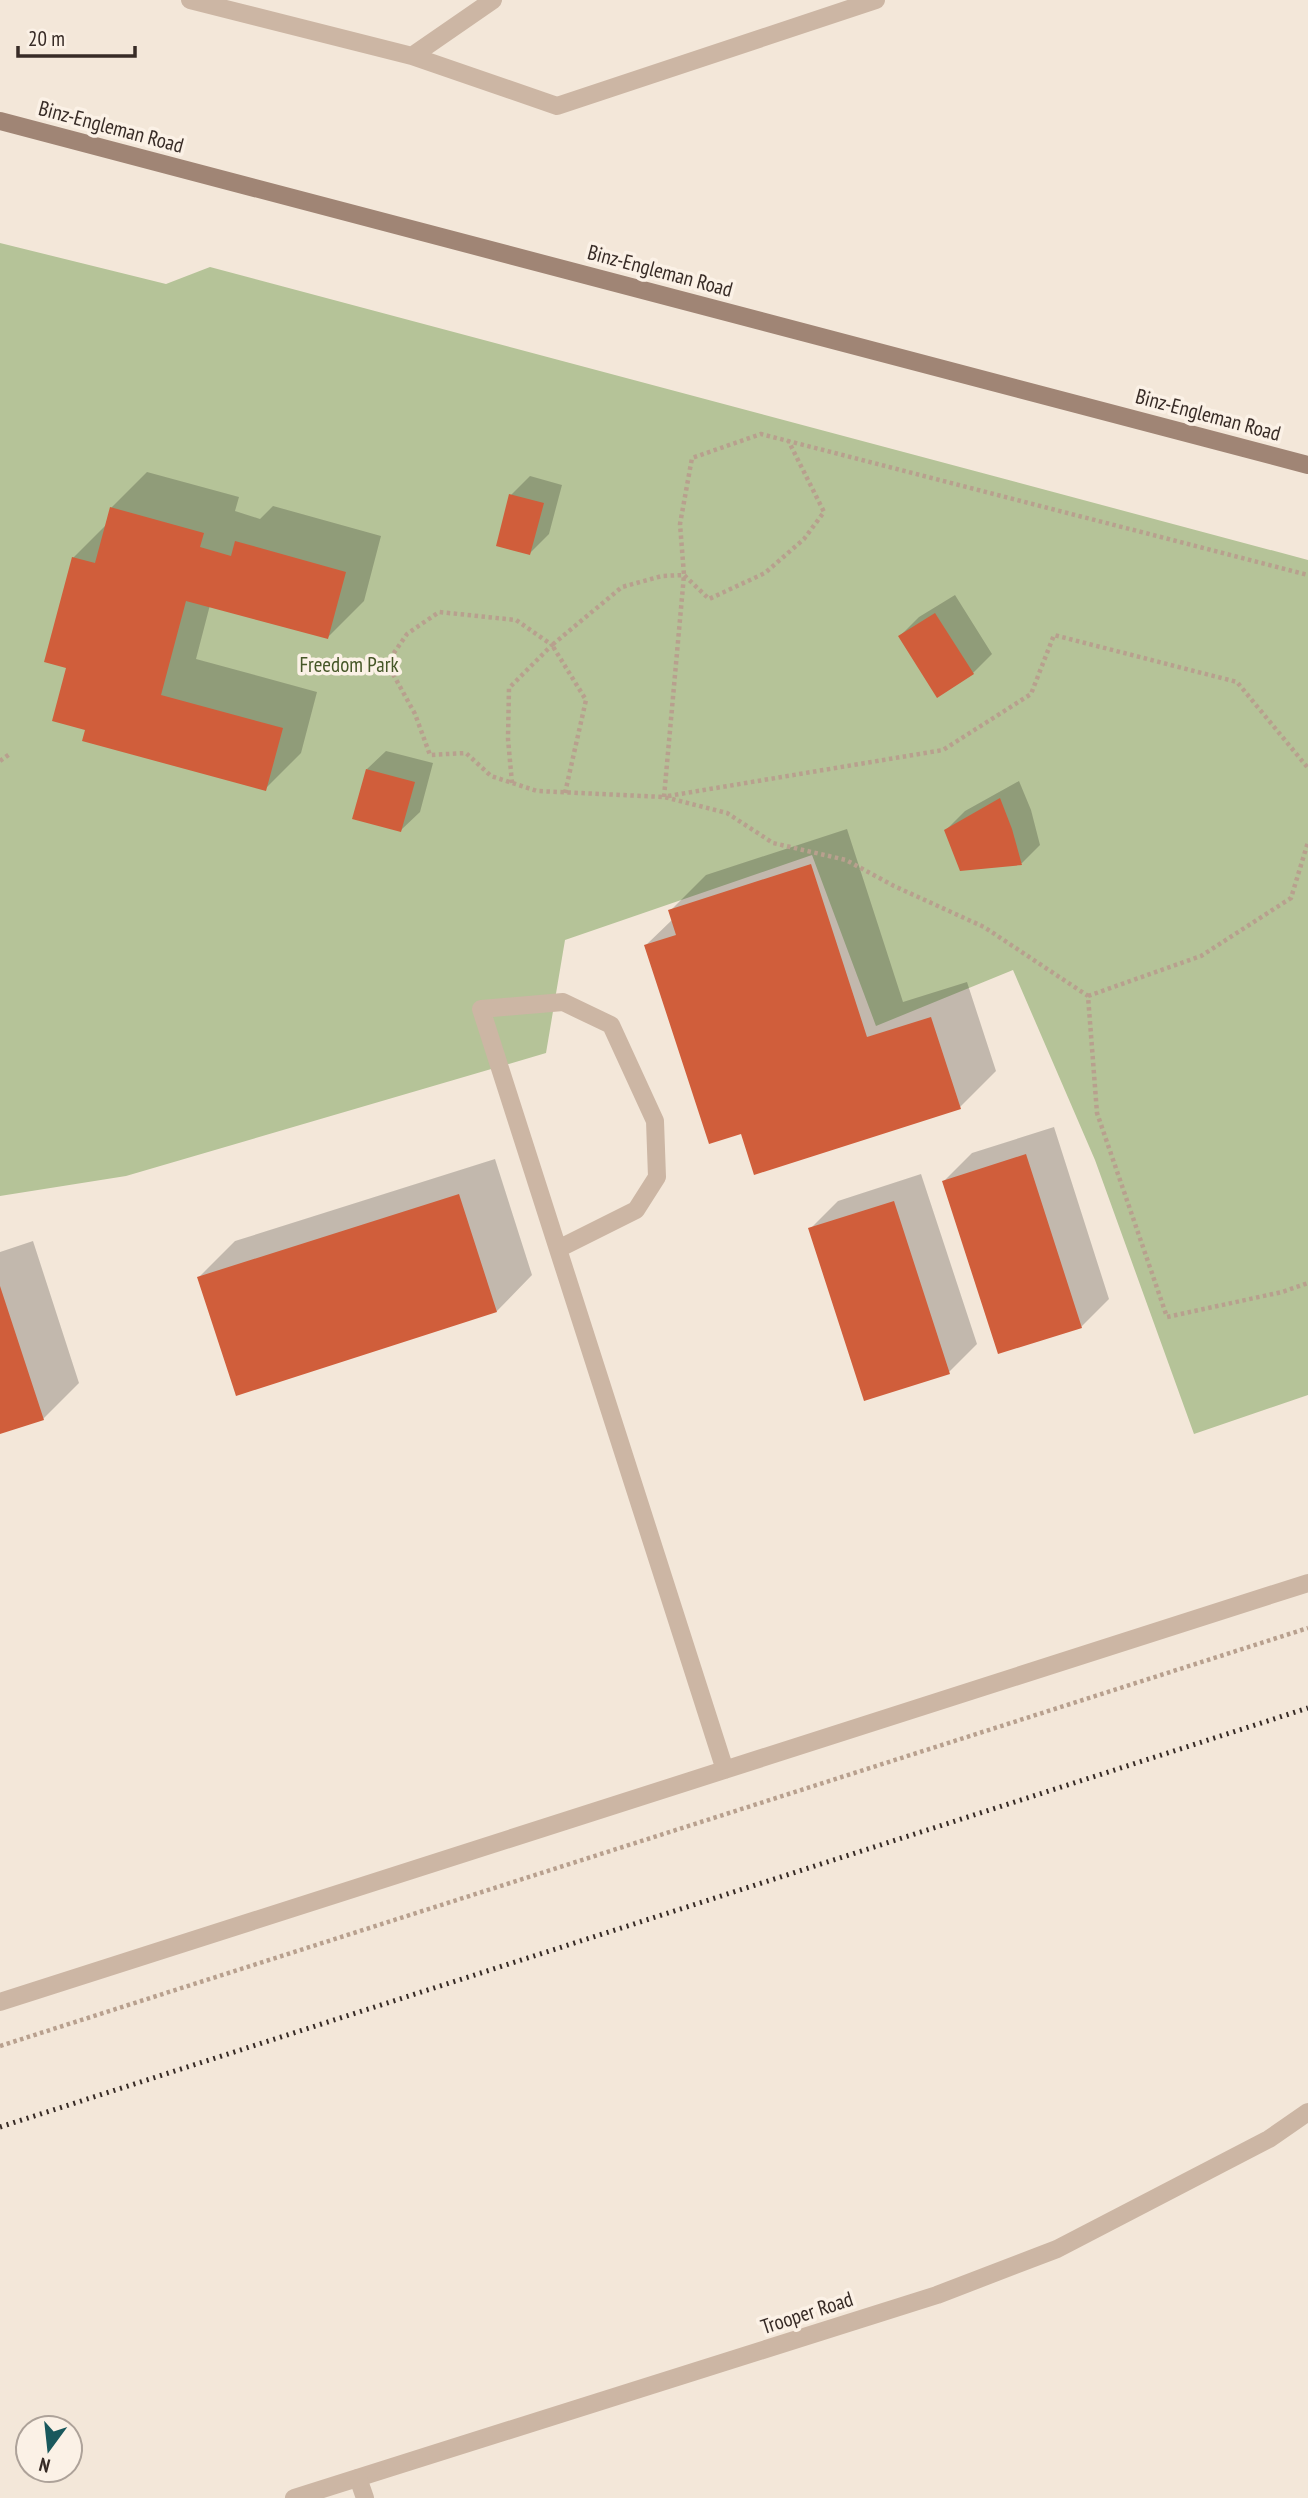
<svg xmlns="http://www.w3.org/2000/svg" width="1308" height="2498" viewBox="0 0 1308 2498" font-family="'PT Sans Narrow',sans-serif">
	<rect width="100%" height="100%" fill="#f3e7d9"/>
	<!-- green -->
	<path fill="#b5c398" d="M0,243l166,41 44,-17 1098,293v835l-114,39 -99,-274 -82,-190 -137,56 -64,-171 -247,85 -19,113 -420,123 -126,20z"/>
	<!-- shadow -->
	<path fill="#0003" d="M147,472l92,25 -4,14 25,8 13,-13 108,30 -17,65 -36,36 -118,-32 -14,54 121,33 -16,61 -36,36 -178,-60 -19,-62 5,-109 34,-34 4,-16z
		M530,476l32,9 -13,49 -19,19 -19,-58z
		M955,595l37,59 -19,19 -73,-37 19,-19z
		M386,751l47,12 -13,49 -19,18 -34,-61z
		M1019,781l12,29 9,35 -18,18 -61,6 -15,-39 19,-19z
		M847,829l56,173 64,-20 29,89 -36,36 -218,25 -96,-187 27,-26 -3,-8 36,-36z
		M1054,1127l55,172 -28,28 -137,-146 28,-28z
		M495,1159l37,116 -35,36 -298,-34 36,-36z
		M921,1174l56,170 -28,28 -139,-143 28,-28z
		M33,1241l46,142 -36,36 -43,13v-180z"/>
	<!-- building -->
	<path fill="#d05e3b" d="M509,494l35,9 -14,52 -34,-9z
		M110,507l94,26 -4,14 31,9 4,-15 111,31 -18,67 -142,-38 -25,94 122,33 -17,63 -184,-50 3,-11 -33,-9 14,-53 -22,-6 28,-105 23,6z
		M935,613l39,61 -37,24 -39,-62z
		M366,769l49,13 -14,50 -49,-13z
		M1000,798l12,31 10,36 -62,6 -16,-41z
		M811,864l56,173 64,-20 30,92 -207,66 -13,-41 -32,10 -65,-199 32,-10 -8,-25z
		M1026,1154l56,174 -84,26 -56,-173z
		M459,1194l38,118 -261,84 -39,-119z
		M894,1201l56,173 -86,27 -56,-173z
		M0,1286l44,134 -44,14z"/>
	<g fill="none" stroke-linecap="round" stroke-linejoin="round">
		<!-- path -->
		<path stroke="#b8a08e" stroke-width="4.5" stroke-dasharray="3.5 3.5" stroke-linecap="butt" d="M0,761l11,-8
			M512,783l-4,-44 1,-51 43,-43 -36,-25 -77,-8 -32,22 -20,29 28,51 15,41 36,-2 25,23 46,15 127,6 63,16 46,30 73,17 48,26 90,41 104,69 9,117 70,204 115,-25 26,-9
			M565,793l21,-93 -34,-55 70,-58 40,-11 22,-1 25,24 56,-26 39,-34 20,-27 -36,-72
			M668,796l275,-46 88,-56 23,-59 183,47 71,86
			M664,797l20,-222 -4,-51 12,-66 69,-24 547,141
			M1088,996l113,-40 90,-58 17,-56
			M0,2046l1308,-418"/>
		<!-- lane -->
		<path stroke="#ccb6a4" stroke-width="18" d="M190,0l222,56 145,50 319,-106
			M412,56l81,-56
			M558,1249l78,-39 21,-33 -2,-56 -44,-96 -48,-23 -82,7 244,761
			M0,2002l1308,-419
			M294,2498l643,-203 120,-46 212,-110 39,-27"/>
		<!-- street -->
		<path stroke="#ccb6a4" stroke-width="18" d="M358,2478l7,20"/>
		<!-- secondary -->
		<path stroke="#a08575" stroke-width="18" d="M0,121l1308,344"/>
		<!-- rail -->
		<path stroke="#372b26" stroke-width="5" stroke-dasharray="2 5" stroke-linecap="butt" d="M0,2127l1308,-419"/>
	</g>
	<g text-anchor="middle" stroke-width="7" stroke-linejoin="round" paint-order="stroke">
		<!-- street labels -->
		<g font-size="21" fill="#372b26" stroke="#fbf1e6">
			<text transform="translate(111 127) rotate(15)" y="7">Binz-Engleman Road</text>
			<text transform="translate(660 271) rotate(15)" y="7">Binz-Engleman Road</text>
			<text transform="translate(1208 415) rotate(15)" y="7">Binz-Engleman Road</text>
			<text transform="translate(807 2313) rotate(-18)" y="7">Trooper Road</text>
		</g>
		<!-- park labels -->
		<g font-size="21" fill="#465728" stroke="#fbf1e6">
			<text x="349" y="672">Freedom Park</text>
		</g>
	</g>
	<!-- north arrow -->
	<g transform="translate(49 2449) rotate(195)"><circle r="33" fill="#fbf1e6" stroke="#ada299" stroke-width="2"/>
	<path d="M0-5L12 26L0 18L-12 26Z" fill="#19585c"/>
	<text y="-10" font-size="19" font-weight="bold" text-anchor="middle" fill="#372b26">N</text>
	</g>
	<!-- scale -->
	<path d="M18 46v10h117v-10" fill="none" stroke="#372b26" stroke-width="3.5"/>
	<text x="28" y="46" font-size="21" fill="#372b26" stroke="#fbf1e6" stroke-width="5" paint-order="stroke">20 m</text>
</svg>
